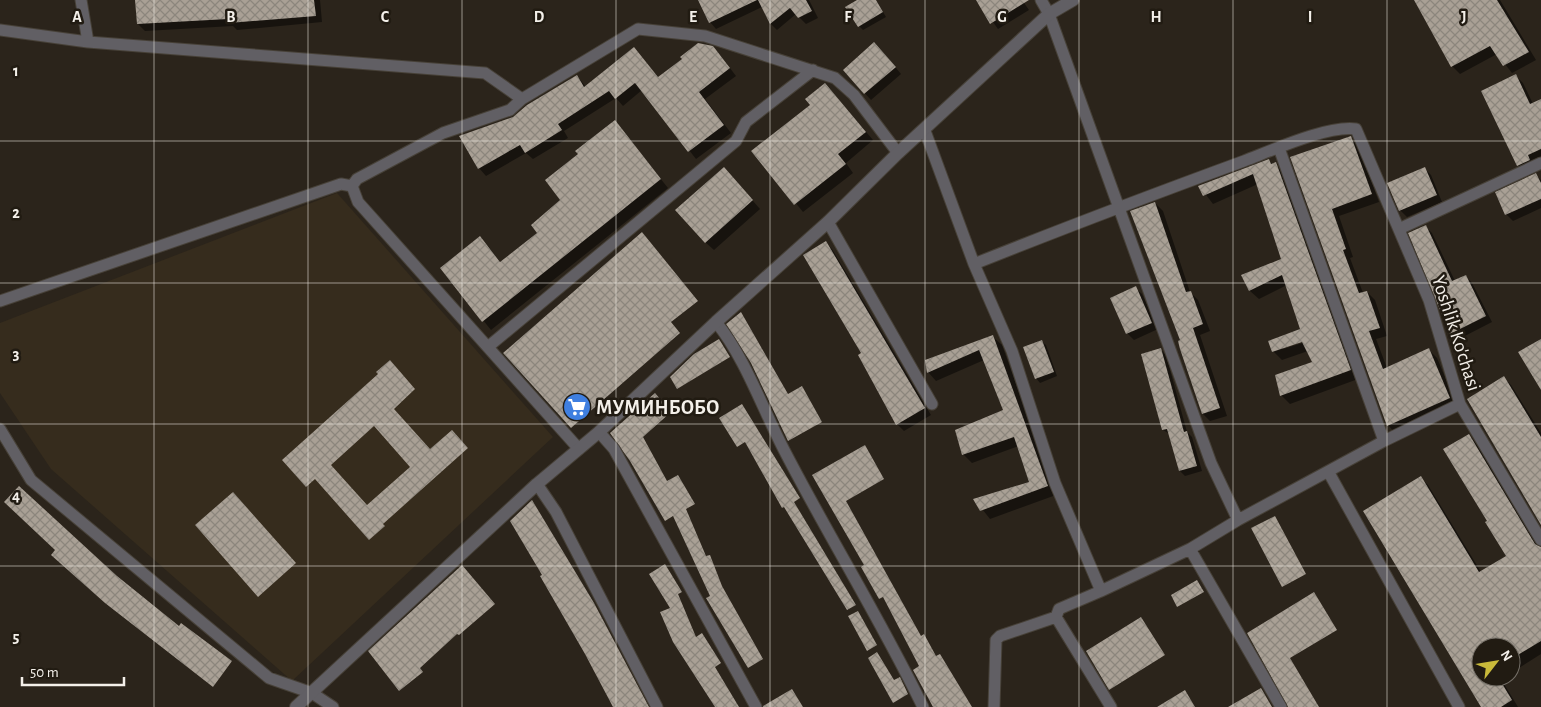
<svg xmlns="http://www.w3.org/2000/svg" width="1541" height="707" viewBox="0 0 1541 707" font-family="'Alegreya Sans',sans-serif">
	<defs>
		<pattern id="building-cross-hatch" width="8" height="8" patternUnits="userSpaceOnUse" patternTransform="scale(1.25)"><rect width="8" height="8" fill="#a9a095"/><path d="M0 0l8 8M0 8l8-8" fill="none" stroke="#8c867d"/></pattern>
	</defs>
	<rect width="100%" height="100%" fill="#2b241b"/>
	<!-- built -->
	<path fill="#362c1d" d="M337,193l216,244 -261,244 -241,-212 -51,-76v-70z"/>
	<!-- shadow -->
	<path fill="#0007" fill-rule="evenodd" d="M136,0h184l2,22 -85,8 -4,-4 -88,5 -7,-7z
		M699,0h110l9,18 -12,6 -10,-10 -19,16 -6,-6 -9,-17 -46,22 -6,-7z
		M859,0h17l10,17 -23,13 -4,-4z
		M977,0h45l7,10 -31,19z
		M1416,0h84l36,60 -24,13 -15,-19 -37,20 -8,-8z
		M634,49l25,29 61,-23 16,21 -31,23 26,34 -35,26 -54,-69 -19,16 -7,-8 -52,33 4,7 -35,21 -7,-6 -40,23 -7,-8 34,-50 64,-42 9,11z
		M881,50l20,24 -30,26 -27,-30z
		M1515,75l8,8 10,21 8,-4v60l-15,13 -8,-8z
		M825,84l48,56 -27,23 7,10 -50,39 -50,-61 59,-46z
		M615,122l53,66 -177,142 -50,-62 47,-22 13,17 38,-30 23,-33 17,-46z
		M1351,138l7,8 21,56 -40,14 14,41 -3,1 13,35 4,-1 8,8 12,36 -11,3 11,29 42,-18 8,8 20,48 -62,27 -7,-8 -96,-267z
		M1269,161l15,11 74,207 -68,25 -9,-9 33,-33 -6,-11 -26,9 -9,-9 28,-21 -14,-45 -28,14 -9,-8 -8,-15 41,-16 -25,-76 -45,20 -13,-17zM1308,339l1,2 -26,8v-2z
		M1425,169l6,6 11,27 -35,15 -7,-7z
		M1536,175l5,5v28l-28,13 -7,-7z
		M732,177l28,32 -46,41 -9,-8z
		M1155,203l8,8 27,81 8,8 12,31 -10,4 27,81 -17,5 -7,-7 -22,-73z
		M1425,226l7,7 23,48 11,-5 6,7 20,39 -35,18 -6,-7z
		M826,243l6,6 99,166 -27,16 -7,-7 -37,-68 3,-2z
		M1135,288l7,6 16,35 -24,11 -6,-6 -17,-36z
		M993,337l9,8 54,150 -66,24 -15,-19 55,-17 -11,-37 -47,17 -9,-9 42,-44 -21,-50 -48,21 -8,-9z
		M1041,341l5,4 11,31 -17,7 -4,-5z
		M1161,350l5,5 21,77 5,5 10,34 -17,5 -5,-5 -10,-37 -7,-4z
		M1504,378l7,7 30,48v90z
		M1469,435l7,8 65,106v105l-30,19v-26h-30v30h23l-3,2 17,28h-35l-63,-230 8,8 53,87 26,-15 -18,-36z"/>
	<!-- building -->
	<path fill="url(#building-cross-hatch)" fill-rule="evenodd" d="M135,0h179l2,16 -87,7 -1,-4 -91,5z
		M698,0h59l-48,23z
		M758,0h48l6,11 -14,7 -8,-10 -20,16z
		M857,0h19l7,12 -25,15 -13,-20z
		M976,0h53l-39,24z
		M1414,0h83l32,52 -26,14 -13,-20 -39,21z
		M874,42l22,25 -32,27 -21,-24z
		M698,43l15,3 17,22 -31,24 25,33 -36,27 -53,-69 -20,16 -6,-8 -51,33 4,6 -37,23 -5,-8 -42,24 -19,-33 54,-19 14,-12 50,-30 7,12 50,-40 24,30 24,-18 -2,-2z
		M1516,74l14,30 11,-5v50l-13,6 2,5 -13,6 -36,-75z
		M825,83l41,49 -28,22 8,10 -52,41 -43,-54 59,-46 -5,-6z
		M615,120l46,59 -179,143 -42,-54 40,-32 20,26 37,-29 -6,-8 29,-25 -15,-20 33,-26 -3,-3z
		M1351,136l21,58 -40,15 14,40 -3,1 16,43 8,-2 13,37 -11,3 14,38 46,-21 21,50 -63,28 -97,-269z
		M1269,159l2,5 5,-2 75,208 -71,26 -5,-21 37,-13 -10,-20 -30,10 -4,-11 32,-12 -18,-54 -33,16 -8,-16 40,-16 -28,-85 -50,22 -5,-10z
		M724,167l29,33 -48,43 -30,-33z
		M1425,167l12,28 -38,16 -12,-28z
		M1536,173l5,10v16l-36,16 -10,-23z
		M1155,202l31,90 5,-1 12,33 -10,4 27,80 -18,6 -22,-65 -2,-8 2,-1 -50,-129z
		M1426,225l26,56 14,-6 20,41 -36,18 -42,-101z
		M642,232l56,69 -27,21 9,11 -109,95 -68,-75z
		M826,241l99,167 -29,17 -38,-70 3,-2 -58,-98z
		M1136,286l16,37 -26,11 -16,-36z
		M741,312l47,82 14,-8 20,36 -34,19 -37,-78 -25,-39z
		M993,335l55,151 -68,25 -7,-12 56,-17 -15,-45 -52,18 -7,-25 48,-20 -24,-60 -52,23 -2,-13z
		M719,339l11,18 -53,32 -7,-12 24,-23z
		M1541,339v51l-23,-38z
		M1042,340l12,32 -19,7 -12,-32z
		M1161,348l23,84 3,-1 10,35 -18,5 -12,-42 -5,1 -21,-76z
		M390,360l25,29 -21,20 36,40 22,-19 16,18 -85,76 2,2 -16,14 -54,-61 -9,8 -24,-27 96,-86 -2,-2zM374,426l36,41 -43,38 -36,-40z
		M1504,376l37,61v88l-74,-126z
		M655,393l16,19 -28,25 24,44 11,-6 17,29 -9,5 20,47 4,-1 12,31 41,73 -15,9 -42,-70 4,-2 -37,-80 -8,5 -35,-60 -20,-28z
		M742,404l58,94 -6,4 62,103 -9,5 -63,-103 -2,1 -37,-66 -8,5 -18,-29z
		M1469,434l66,110 6,3v94l-30,18v-12h-30v30h17l14,23 -11,7h-20l-118,-196 58,-35 58,96 27,-16 -21,-34 2,-1 -44,-72z
		M865,445l19,34 -38,22 75,135 3,-2 12,22 4,-2 32,53h-39l-20,-37 6,-4 -36,-69 -4,2 -18,-32 3,-2 -52,-90z
		M19,486l98,90 62,50 2,-3 51,38 -19,26 -108,-84 -54,-48 4,-5 -51,-48z
		M233,492l63,71 -38,34 -63,-72z
		M532,500l62,103 55,104h-36l-28,-53 -45,-78 2,-1 -32,-54z
		M1275,516l31,58 -24,13 -31,-59z
		M665,564l17,28 -4,2 18,43 6,-4 19,30 -6,4 24,40h-24l-42,-65 -13,-30 10,-4 -21,-34z
		M462,565l33,39 -36,31 -2,-1 -37,34 3,4 -24,19 -31,-40z
		M1197,580l7,12 -27,15 -6,-12z
		M1314,592l23,38 -47,28 29,49h-31l-41,-74z
		M858,611l19,34 -10,6 -19,-35z
		M1141,617l24,38 -56,35 -23,-39z
		M877,652l17,28 6,-3 8,17 -15,9 -25,-45z
		M1261,688l11,19h-44z
		M792,689l11,18h-40v-1z
		M1185,690l10,17h-38z"/>
	<g fill="none" stroke-linecap="round" stroke-linejoin="round">
		<!-- minor casing -->
		<g stroke="#474138" stroke-width="13">
			<path id="minor" d="M81,0l7,42
				M1041,0l8,14 162,449 27,57 146,-79
				M0,30l88,12 397,31 37,26 116,-70 67,7 130,42 19,17 44,58
				M522,99l-12,11 -67,23 -86,46 -5,7 6,16 221,247
				M925,131l49,133 38,87 43,132 46,108 -42,18 -3,8 55,90
				M1279,148l105,293 76,-37
				M828,222l104,182
				M1399,229l142,-66
				M974,264c90,-36 180,-70 270,-103 29,-11 84,-36 112,-32l73,171 31,104 81,136
				M0,301l341,-117 11,2
				M716,322c29,36 45,83 66,124 45,88 98,172 141,261
				M489,346l247,-205 10,-19 67,-52
				M0,429l31,51 238,198 43,15 21,14
				M599,432l15,17 142,258
				M1329,473l130,234
				M537,484l19,28 101,195
				M1190,549l91,158
				M1101,591l89,-42 48,-29
				M994,707l2,-67 4,-4 56,-19"/>
		</g>
		<!-- tertiary casing -->
		<g stroke="#474138" stroke-width="14">
			<path id="tertiary" d="M296,707l241,-223 62,-52 117,-110 112,-100 70,-69 151,-139 24,-14"/>
		</g>
		<!-- minor -->
		<use href="#minor" stroke="#615f64" stroke-width="11"/>
		<!-- tertiary -->
		<use href="#tertiary" stroke="#615f64" stroke-width="12"/>
	</g>
	<!-- grid -->
	<path fill="none" stroke="#f4f0ea" stroke-width="1" stroke-opacity="0.55" d="M154,0v707M308,0v707M462,0v707M616,0v707M770,0v707M925,0v707M1079,0v707M1233,0v707M1387,0v707M0,141h1541M0,283h1541M0,424h1541M0,566h1541"/>
	<!-- icons -->
	<defs>
		<g id="supermarket-disc" transform="scale(1.4375)"><circle r="9.5" fill="#3f7fe0" stroke="#211b12"/><path d="M-6-5.5h2.5l.6 2H6L4.5 2H-2.5L-4.4-4H-6ZM-1.5 3.2a1.3 1.3 0 1 0 .1 0ZM3 3.2a1.3 1.3 0 1 0 .1 0Z" fill="#fff"/></g>
	</defs>
	<g fill-rule="evenodd">
		<use href="#supermarket-disc" x="577" y="407"/>
	</g>
	<g text-anchor="middle" stroke-width="5" stroke-linejoin="round" paint-order="stroke">
		<!-- street labels -->
		<g font-size="20" fill="#f4f0ea" stroke="#211b12">
			<text transform="translate(1457 333) rotate(72)" y="7">Yoshlik Ko'chasi</text>
		</g>
		<!-- poi labels -->
		<g font-size="20" font-weight="bold" fill="#f4f0ea" stroke="#211b12" text-anchor="start">
			<text x="596" y="414">МУМИНБОБО</text>
		</g>
	</g>
	<g font-size="16" text-anchor="middle" font-weight="bold" fill="#f4f0ea" stroke="#211b12" stroke-width="5" stroke-linejoin="round" paint-order="stroke">
		<text x="77" y="22">A</text>
		<text x="231" y="22">B</text>
		<text x="385" y="22">C</text>
		<text x="539" y="22">D</text>
		<text x="693" y="22">E</text>
		<text x="848" y="22">F</text>
		<text x="1002" y="22">G</text>
		<text x="1156" y="22">H</text>
		<text x="1310" y="22">I</text>
		<text x="1464" y="22">J</text>
		<text x="16" y="76">1</text>
		<text x="16" y="218">2</text>
		<text x="16" y="359">3</text>
		<text x="16" y="501">4</text>
		<text x="16" y="642">5</text>
	</g>
	<!-- north arrow -->
	<g transform="translate(1496 662) rotate(59)"><circle r="24" fill="#211b12" stroke="#757068"/>
	<path d="M0-4L9 19L0 12L-9 19Z" fill="#c9ba3a"/>
	<text y="-8" font-size="14" font-weight="bold" text-anchor="middle" fill="#f4f0ea">N</text>
	</g>
	<!-- scale -->
	<path d="M22 677v8h102v-8" fill="none" stroke="#f4f0ea" stroke-width="2.5"/>
	<text x="30" y="677" font-size="15" fill="#f4f0ea" stroke="#211b12" stroke-width="4" paint-order="stroke">50 m</text>
</svg>
